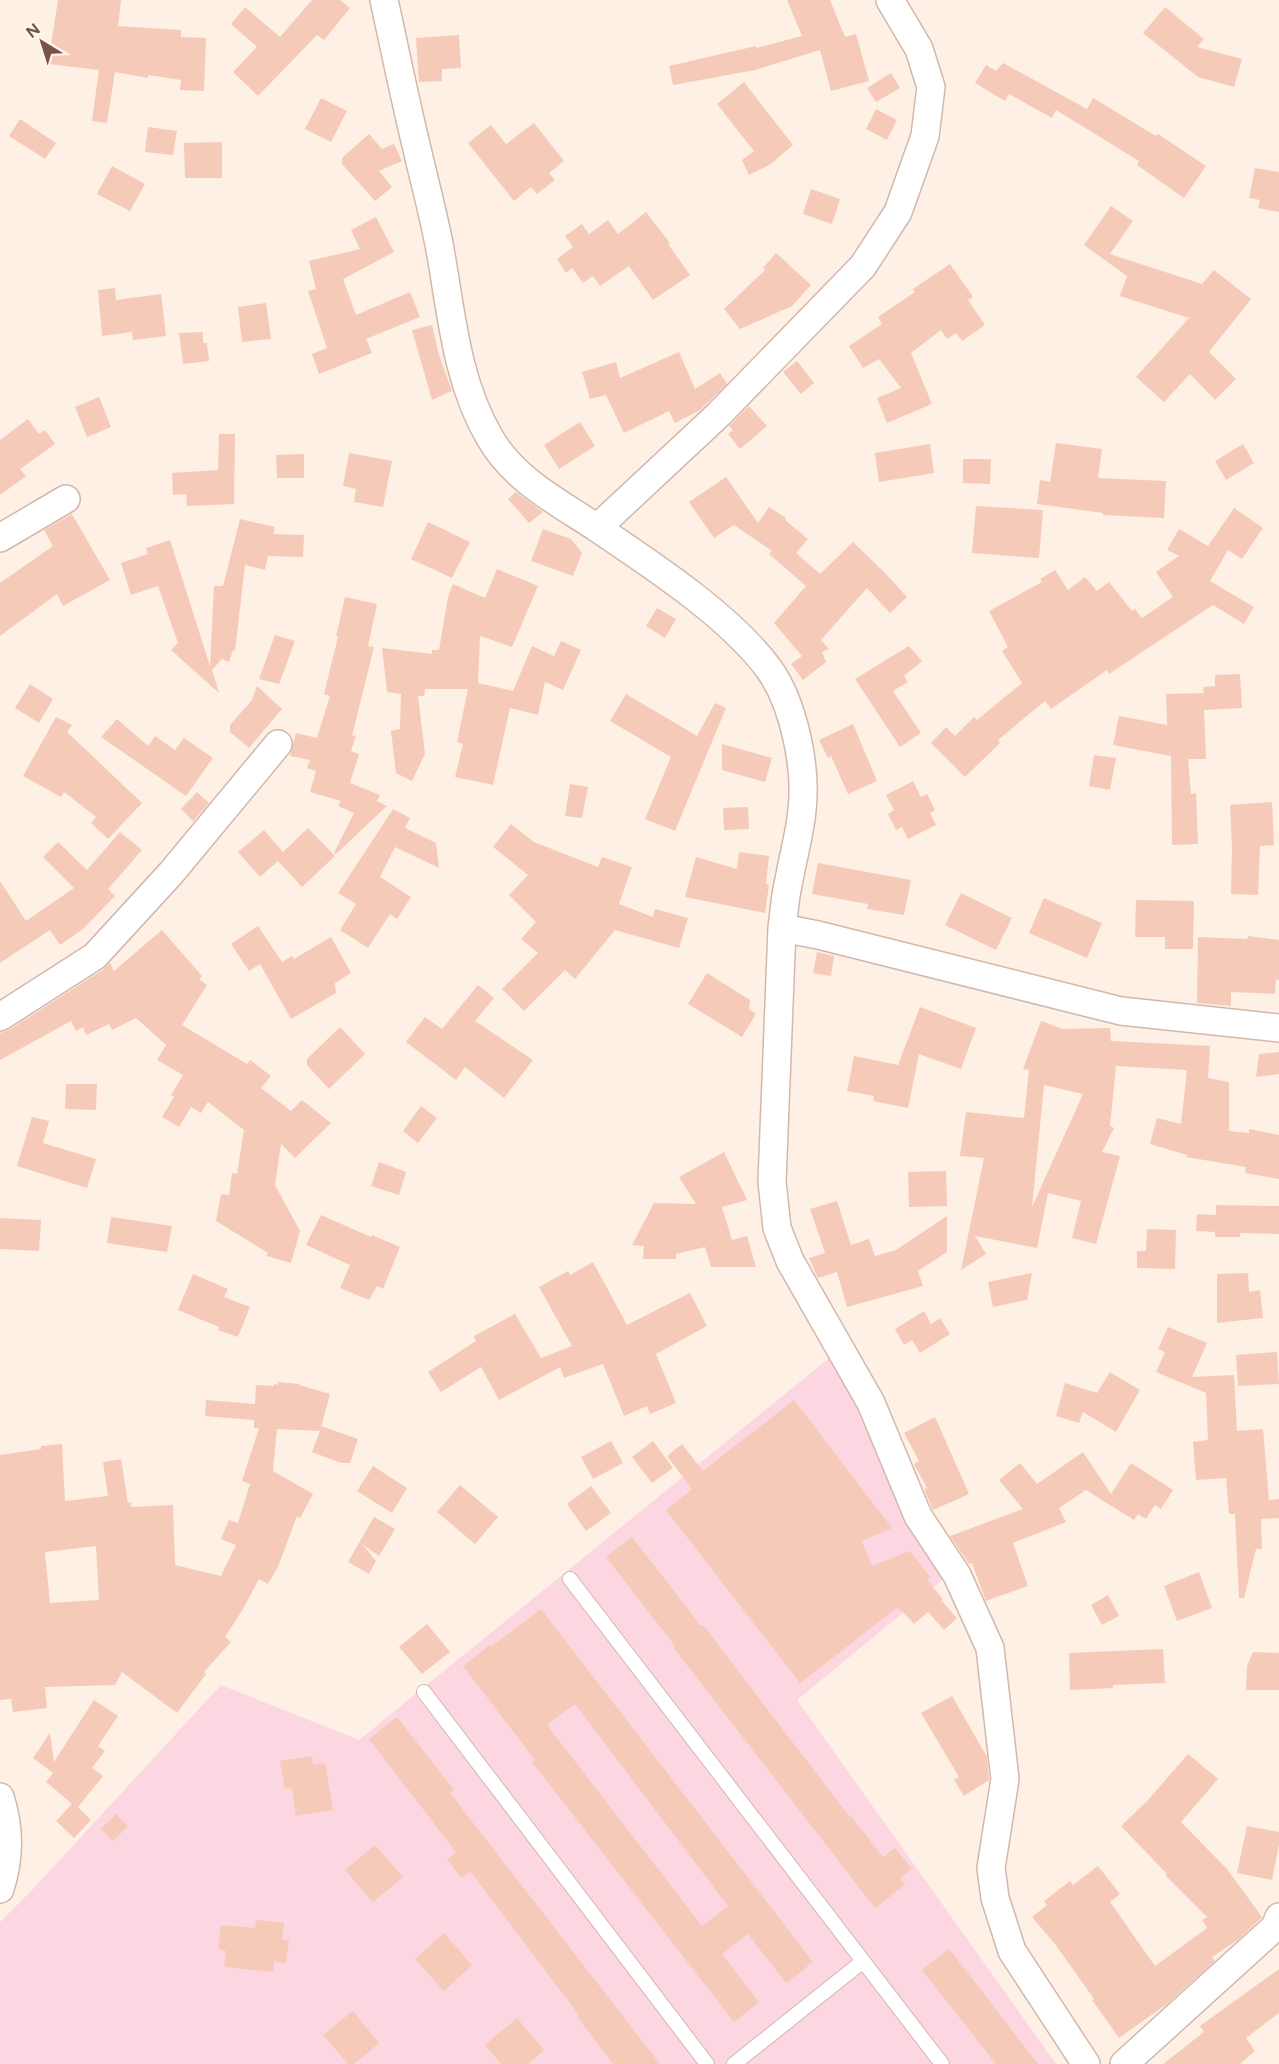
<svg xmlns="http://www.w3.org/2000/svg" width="1279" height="2064" viewBox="0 0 1279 2064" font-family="Figtree,sans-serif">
	<rect width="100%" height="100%" fill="#fef0e4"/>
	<!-- medical -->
	<path fill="#fcd6e0" d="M833,1355l117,219 -153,126 259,364h-1056v-142l33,-33 188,-204 138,55z"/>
	<!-- building -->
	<path fill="#f5cab9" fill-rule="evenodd" d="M58,0h63l-3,26 63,4v7l25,1 -2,53 -24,-1 1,-10 -33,-5v3l-33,-6 -8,51 -15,-2 7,-51 -51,-6z
		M312,0h28l10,8 -26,32 -7,-5 -59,61 -25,-24 24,-25 -26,-23 14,-17 35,30z
		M787,0h43l15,37 11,-3 13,47 -38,10 -11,-41 -65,20 -82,15 -4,-19 87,-20v2l46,-12z
		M1165,7l39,32 -7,8 45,12 -8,28 -36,-10 -55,-44z
		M459,35l2,33 -19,1v12l-23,1 -3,-44z
		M1003,63l84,46 6,-11 63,38 2,-2 48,32 -22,32 -47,-33 2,-4 -83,-51 -4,8 -43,-24 -4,7 -30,-18 11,-18 10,6z
		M891,73l9,15 -24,14 -9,-14z
		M744,82l49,63 -22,19 -22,11 -7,-15 12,-9 -37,-47z
		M321,98l26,13 -16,31 -26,-13z
		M876,109l21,11 -10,20 -21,-11z
		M20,119l36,24 -11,16 -36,-23z
		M534,123l30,38 -15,12 6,7 -18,14 -6,-7 -17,14 -46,-58 23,-18 15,19z
		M148,127l29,4 -4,24 -28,-3z
		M369,134l13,15 12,-5 8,17 -23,10 13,16 -17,14 -33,-37v-6z
		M222,142v36h-37l-1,-35z
		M112,166l33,18 -15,27 -33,-17z
		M1255,168l24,4v40l-21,-4 2,-8 -11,-2z
		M811,189l29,10 -8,25 -29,-10z
		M1111,206l22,15 -23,33 92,30 12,-14 37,29 -42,53 27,27 -21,21 -25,-26 -26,28 -28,-25 53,-59 -69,-22 7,-20 -43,-31z
		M646,212l24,31 -2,1 22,31 -37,25 -24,-34 -29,20 -7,-10 -10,7 -11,-15 -6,5 -9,-14 16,-12 -8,-11 17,-12 7,10 19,-14 10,14z
		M376,217l18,35 -51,27 13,36 54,-23 10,25 -54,22 6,14 -53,21 -7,-20 15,-6 -19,-57 8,-2 -7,-28 51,-12 -9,-19z
		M776,253l35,32 -19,21 -52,23 -16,-20 41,-39 -2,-2z
		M950,264l23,33 -5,3 17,25 -23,16 -6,-8 -9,6 -6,-9 -30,23 21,51 -45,19 -10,-25 24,-10 -22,-29 -16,9 -14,-22 33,-22 -4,-7 37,-25 -2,-3z
		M115,288l1,12 45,-6 5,42 -33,4 -1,-8 -30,4 -4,-46z
		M266,303l5,36 -29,3 -4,-35z
		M432,325l7,30 13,36 -20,9 -20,-70z
		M203,332v11h4l2,18 -26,3 -4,-31z
		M679,352l16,37 25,-16 7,11 -27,26 -25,13 -6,-12 -45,22 -18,-38 -16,4 -8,-27 34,-10 4,16z
		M797,361l17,22 -13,11 -18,-22z
		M99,397l12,30 -24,10 -12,-30z
		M749,406l18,20 -27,23 -12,-15 5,-4 -4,-4z
		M28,419l11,15 6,-4 10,14 -35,25 6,7 -26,19v-55z
		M580,422l15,24 -36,23 -15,-24z
		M219,434h16l-1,70 -47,2 -1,-12 -13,1 -1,-22 46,-3z
		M1056,443l46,6 -4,29 68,3 -2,37 -61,-3v-2l-66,-9 3,-24 10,2z
		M930,444l4,29 -55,9 -4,-29z
		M1243,444l11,19 -28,17 -11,-19z
		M349,453l43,8 -9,46 -29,-5 2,-13 -13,-3z
		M304,454v24h-27l-1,-23z
		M963,459h28l-1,25 -27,-1z
		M726,477l32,46 11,-16 17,11 -1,2 23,19 -12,14 24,21 33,-32 32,31 22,24 -17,16 -23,-25 -46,52 8,9 -7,3 4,10 -23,18 -12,-16 11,-8 -28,-33 32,-37 -37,-32 3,-3 -38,-26 -20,13 -25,-36z
		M516,492l27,20 -14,11 -21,-24z
		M976,506l67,4 -4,48 -67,-5z
		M1234,508l29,20 -21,31 -14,-9 -18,31 44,26 -10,17 -31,-19 -104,69 -2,-4 -56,39 -6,-8 -47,39 2,3 -35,34 -34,-34 15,-16 9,9 19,-19 3,3 45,-37 -20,-32 6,-4 -19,-36 53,-29 -2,-3 15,-9 13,20 17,-13 12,14 12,-9 23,29 3,-2 7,9 31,-21 -17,-25 23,-16 -12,-6 12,-21 29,17z
		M72,514l38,66 -47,26 -6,-12 -57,42v-53l53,-37 -9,-16z
		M240,519l35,8 -2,7 31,1 -1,22 -35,-1 -3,14 -20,-5 -10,86 -2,-1 -4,12 -7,-3 -10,11 7,23 -48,-43 7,-7 -20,-57 -27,9 -10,-32 27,-9 -2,-6 24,-8 40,126 4,-80h9z
		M428,522l42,20 -18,36 -41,-19z
		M543,529l28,10 11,14 -9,23 -42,-15z
		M497,569l41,17 -26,61 -32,-11 -2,47 35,8 19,-45 22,10 7,-15 20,9 -18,40 -18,-8 -7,33 -28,-7 -17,77 -38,-8 8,-33 -6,-2 11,-53h-43l-1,7h-6l7,58 -13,27 -16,-8 -5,-42 9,-2 1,-35 -14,-2 -5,-44 50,6v-4h7l9,-53 5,-13 32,14z
		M345,597l32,7 -9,42 6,1 -22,89 4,-1 -5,16 8,3 -9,29 30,12 -3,6 10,5 -51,48 -2,-1 20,-40 -16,-7 3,-5 -31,-9 6,-21 -9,-3 3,-8 -20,-4 6,-23 21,5 13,-42 -6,-2 14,-57 -2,-1z
		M657,608l19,11 -11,19 -19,-12z
		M275,635l20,6 -16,43 -20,-5z
		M909,646l13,15 -18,15 4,6 -15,9 28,42 -21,14 -45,-68z
		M1240,674l2,34 -38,2 2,49h-18l3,35 5,-1 2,51 -26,1 -1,-89 -58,-11 6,-29 48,9 -1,-31 38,-1 -1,-6 12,-1v-11z
		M30,684l23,15 -14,24 -24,-15z
		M257,686l25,23 -33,39 -19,-16v-7l22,-25z
		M626,694l71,42 18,-33 11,5 -51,123 -30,-12 26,-62 -61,-36z
		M56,717l16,8 -5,7 75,71 -34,36 -17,-16 5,-6 -32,-25 -3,5 -38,-21z
		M117,719l31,27 7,-10 20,14 9,-12 29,20 -27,38 -85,-59z
		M853,724l24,57 -29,13 -17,-38 -3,2 -9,-18z
		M722,744l50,14 -7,24 -43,-12z
		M1094,755l22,3 -6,32 -21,-4z
		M913,781l8,16 6,-3 8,16 -5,3 6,12 -28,14 -6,-12 -6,3 -8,-16 6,-4 -8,-15z
		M570,784l18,3 -6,31 -17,-2z
		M197,792l12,11 -16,18 -12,-12z
		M1272,802l2,43 -14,1 -2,49 -27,-1 1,-46 -2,-43z
		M748,807l1,22 -25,1 -1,-22z
		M393,809l17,9 -5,10 31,15 3,25 -44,-21 -15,30 31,20 -14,22 -7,-5 -22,34 -28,-18 16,-26 -18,-11z
		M511,824l23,18 64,25 4,-10 30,10 -13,37 34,13 2,-8 33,9 -9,30 -64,-18 -40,49 -10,-9 -41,41 -22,-22 36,-36 -17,-14 15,-17 -27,-27 19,-20 -35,-28z
		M308,828l27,28 -33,31 -24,-26 -18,16 -22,-25 26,-22 19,22z
		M120,832l22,18 -34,39 7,7 -32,33 -23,16 -10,-15 -50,33v-82l26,40 48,-33 -31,-31 15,-15 29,28z
		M739,852l30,4 -3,28 3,1 -4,28 -80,-16 11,-40 41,12z
		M818,863l93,17 -7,35 -37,-6 1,-5 -56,-10z
		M961,893l51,25 -16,32 -51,-25z
		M1044,898l58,25 -15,35 -58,-25z
		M1136,900l58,1 -1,48h-28v-12h-30z
		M258,926l24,36 10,-6 2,3 37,-22 20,36 -16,10 1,10 -45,26 -31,-55 -11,7 -18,-27z
		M162,930l40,46 -3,3 8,6 -25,40 65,39 3,-4 21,16 -10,12 30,23 11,-11 29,23 -36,35 -14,-14 -6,41 25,46 -9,32 -24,-7 1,-3 -52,-32 5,-27 8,1 3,-22 5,1 7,-44 -36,-28 -7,11 -10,-6 -12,20 -17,-10 12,-20 -3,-2 12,-20 -26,-15 9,-15 -30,-27 -24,12 -3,-6 -23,11 -3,-8 -7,4 -5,-10 -71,39v-27l9,-3 95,-61 6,-6 4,8z
		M1248,936l31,4v40l-3,-1 -1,15 -44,-2v14l-34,-3 1,-66 49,2z
		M817,952l17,4 -3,20 -18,-3z
		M707,973l43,27 -1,9 7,5 -14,23 -54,-33z
		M478,985l16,13 -19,23 58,39 -29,38 -39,-31 -9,13 -50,-38 19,-25 17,12z
		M920,1007l56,21 -15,41 -42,-15 -11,54 -35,-7 1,-5 -27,-5 7,-35 44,9z
		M1041,1021l22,8 47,-1 1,13 99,5 -2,32 21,4v49l20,2v-4l30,6v44l-34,-6 1,-6 -60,-10 1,-2 -37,-11 7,-26 24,6 6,-54 -71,-4 -6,60 4,2 -12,24 18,4 -24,88 -24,-6 9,-37 -33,-8 -11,55 -62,-12 11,18 -25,16 23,-112 -24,-2 6,-44 58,6 5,-48 -6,-1zM1044,1085l39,9 -51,113z
		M340,1027l25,27 -36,35 -22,-24v-6z
		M1279,1052v22l-23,3 3,-23z
		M66,1084h31l-1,26 -31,-1z
		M421,1106l16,12 -19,25 -15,-12z
		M32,1117l17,4 -6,22 53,16 -9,29 -70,-22z
		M724,1152l23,48 -25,7 10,33 15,-4 9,31h-45l-6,-20 -29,7v5h-33l1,-13 -12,-1 22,-42 42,1 -17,-27z
		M379,1162l27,10 -7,23 -28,-9z
		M946,1171l1,35 -38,1 -1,-35z
		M837,1201l14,44 18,-6 6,17 21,-6 51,-34v36l-29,19 5,15 -76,21 -10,-35 -19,6 -9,-20 16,-5 -15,-44z
		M1216,1205l63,1v28l-39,-1v4h-25v-5l-19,-1 1,-17 19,1z
		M321,1215l50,22 1,-2 28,12 -17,42 -6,-3 -8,14 -29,-12 10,-23 -44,-20z
		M111,1217l61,9 -5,26 -60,-9z
		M0,1218l41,2 -2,31 -39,-2z
		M1147,1229l29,1 -1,39 -38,-1v-17h9z
		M593,1262l34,63 63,-32 17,33 -51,28 20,49 -26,11 -3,-8 -23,10 -21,-52 -39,14 -4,-11 -61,33 -18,-33 -40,25 -13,-20 48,-31 -2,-5 41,-22 26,44 31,-12 -33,-59 29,-16 2,4z
		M1032,1273l-5,27 -34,7 -5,-25z
		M1248,1273l1,19 11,-2 3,28 -46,5v-49z
		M193,1274l35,15 -4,8 26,10 -12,30 -20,-7 1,-3 -41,-17z
		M924,1311l7,13 9,-6 10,16 -30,19 -8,-13 -8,5 -9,-16z
		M1168,1327l39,16 -15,34 42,-2 3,56 26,-2 6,71 10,-1v19l-18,1 1,30h-6l-12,49h-5l-4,-84h-6l-3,-36 -30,2 -3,-38 15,-2 -2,-47 -50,-21 9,-20 -7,-3z
		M1277,1352l2,32 -41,2 -2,-31z
		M1110,1372l30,18 -24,42 -33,-20 -4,11 -23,-7 9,-33 32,10z
		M278,1382l22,2 -1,1 31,9 -10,37 1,-5 37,13 -8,24h-9l-29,-11 8,-21 -43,-2 -4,42 40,23 -13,24 -3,-2 -19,51 -10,17 -9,-5 -16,30 -18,28 6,5 -27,30 2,2 -29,39 -55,-41 -7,13 -70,2 2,21 -34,4 -2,-13 -11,1v-245l41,-6v-3l21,-2 3,57 43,-5 -5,-34 18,-3 7,44 3,-1v5l42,-2 2,60 46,11 15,-31 -15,-6 8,-19 9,3 12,-39 -8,-3 17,-53h-5v-8l-49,-4 1,-16 49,4 1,-19 18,1v-2l4,1zM96,1546l3,54 -49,3 -5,-51z
		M794,1400l98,128 -30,13 10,25 38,-15 21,27 -4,2 16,19 -2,1 16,18 -13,12 -16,-18 -14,12 -16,-17 -98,76 -134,-173 26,-21 -25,-33 15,-12 21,27z
		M935,1417l34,77 -36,16 -9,-21 3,-1 -13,-24 5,-3 -15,-28z
		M611,1441l12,22 -30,16 -12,-22z
		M653,1441l20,27 -21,15 -20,-26z
		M1083,1452l28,42 20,-31 42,27 -12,19 -6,-4 -9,14 -8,-5 -4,6 -48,-30 -27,18 7,14 -53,21 15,43 -42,15 -14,-38 -3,1 -19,-28 73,-27 -24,-29 21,-17 17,21z
		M373,1466l34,22 -15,25 -35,-22z
		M460,1485l38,32 -23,27 -38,-32z
		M591,1486l20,27 -25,18 -19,-27z
		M374,1517l21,12 -16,27 -17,-12 14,17 -7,13 -21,-12z
		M632,1537l69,89 2,-1 146,191 1,-1 33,42 12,-9 17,21 -12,10 5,6 -30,23 -202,-261 2,-1 -69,-89z
		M1199,1572l13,36 -35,13 -13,-35z
		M1108,1595l11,21 -17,9 -11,-20z
		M541,1609l272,353 -27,21 -38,-49 -26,20 37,48 -25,20 -202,-260 3,-2 -72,-94 27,-21 1,2zM575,1704l153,202 -26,20 -155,-201z
		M427,1624l23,28 -28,22 -23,-27z
		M1163,1649l2,34 -52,2v3l-43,2 -1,-37z
		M1253,1652l26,1v37h-33l1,-24z
		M952,1696l35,61 2,23 -25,16 -10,-16 5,-3 -38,-64z
		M94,1700l24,16 -20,30 7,5 -13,17 11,8 -25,31 13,13 -17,18 -18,-17 16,-17 -26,-22 7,-9 -20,-15 17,-25 4,29z
		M397,1717l57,73 -4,3 210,271h-47l-36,-47 2,-2 -109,-144 -8,7 -15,-18 9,-8 -87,-113z
		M1188,1754l30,25 -37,43 46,47 35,48 -23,22 -27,18 3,4 -48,43 -48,34 -27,-38 2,-1 -39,-55 -23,-27 15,-12 -3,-4 26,-20 3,4 25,-19 22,28 -10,8 45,64 52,-38 -5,-8 5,-3 -41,-41 1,-2 -46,-48 26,-25z
		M312,1756l1,9 12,-2 8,47 -37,6 -4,-28 -7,1 -5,-28z
		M116,1814l12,12 -15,15 -12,-12z
		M1247,1826l32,6v12l-7,36 -35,-7z
		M375,1845l28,32 -30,25 -28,-32z
		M256,1920l28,3 -2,17h7l-3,23 -12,-1 -1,10 -49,-5 2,-16 -8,-2 3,-24 34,3z
		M444,1933l28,32 -28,26 -29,-32z
		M949,1949l29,37 60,78h-42l-74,-94z
		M1279,1969v44l-33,25 9,13 -15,13h-77l41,-32 -4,-6z
		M353,2011l26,32 -25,21h-6l-25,-29z
		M517,2018l27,32 -16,14h-27l-16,-19z"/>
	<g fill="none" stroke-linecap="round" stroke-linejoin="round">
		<!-- service casing -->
		<g stroke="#d2b8ac" stroke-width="16">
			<path id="service" d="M570,1579l372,485
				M424,1692l283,372
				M734,2064l128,-102"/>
		</g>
		<!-- minor casing -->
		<g stroke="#d2b8ac" stroke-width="30">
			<path id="minor" d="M384,0c11,50 21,100 33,149 8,35 18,71 24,106 11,63 16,127 49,183 24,42 68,64 107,90 55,37 133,88 172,141 25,35 38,99 33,141 -2,23 -9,47 -13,70 -4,16 -5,32 -7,48l36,7 303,76 158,17
				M597,528l121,-113 145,-149 35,-54 27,-76 6,-49 -12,-38 -29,-49
				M0,538l66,-39
				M782,928l-10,254 5,46 13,33 81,142 47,113 39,59 33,73 15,131 -14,89 4,30 17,53 74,113
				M0,1017l95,-61 77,-84 106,-128
				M0,1797c10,32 10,60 0,92
				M1124,2064l151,-137 4,-10"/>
		</g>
		<!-- service -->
		<use href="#service" stroke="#fff" stroke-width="14"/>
		<!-- minor -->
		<use href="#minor" stroke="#fff" stroke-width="27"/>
	</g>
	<!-- north arrow -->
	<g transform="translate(42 42) rotate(322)" stroke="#fff5ec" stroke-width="4.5" paint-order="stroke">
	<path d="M0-4.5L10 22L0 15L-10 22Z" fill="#785347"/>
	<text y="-9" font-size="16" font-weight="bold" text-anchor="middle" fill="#785347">N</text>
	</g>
</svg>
